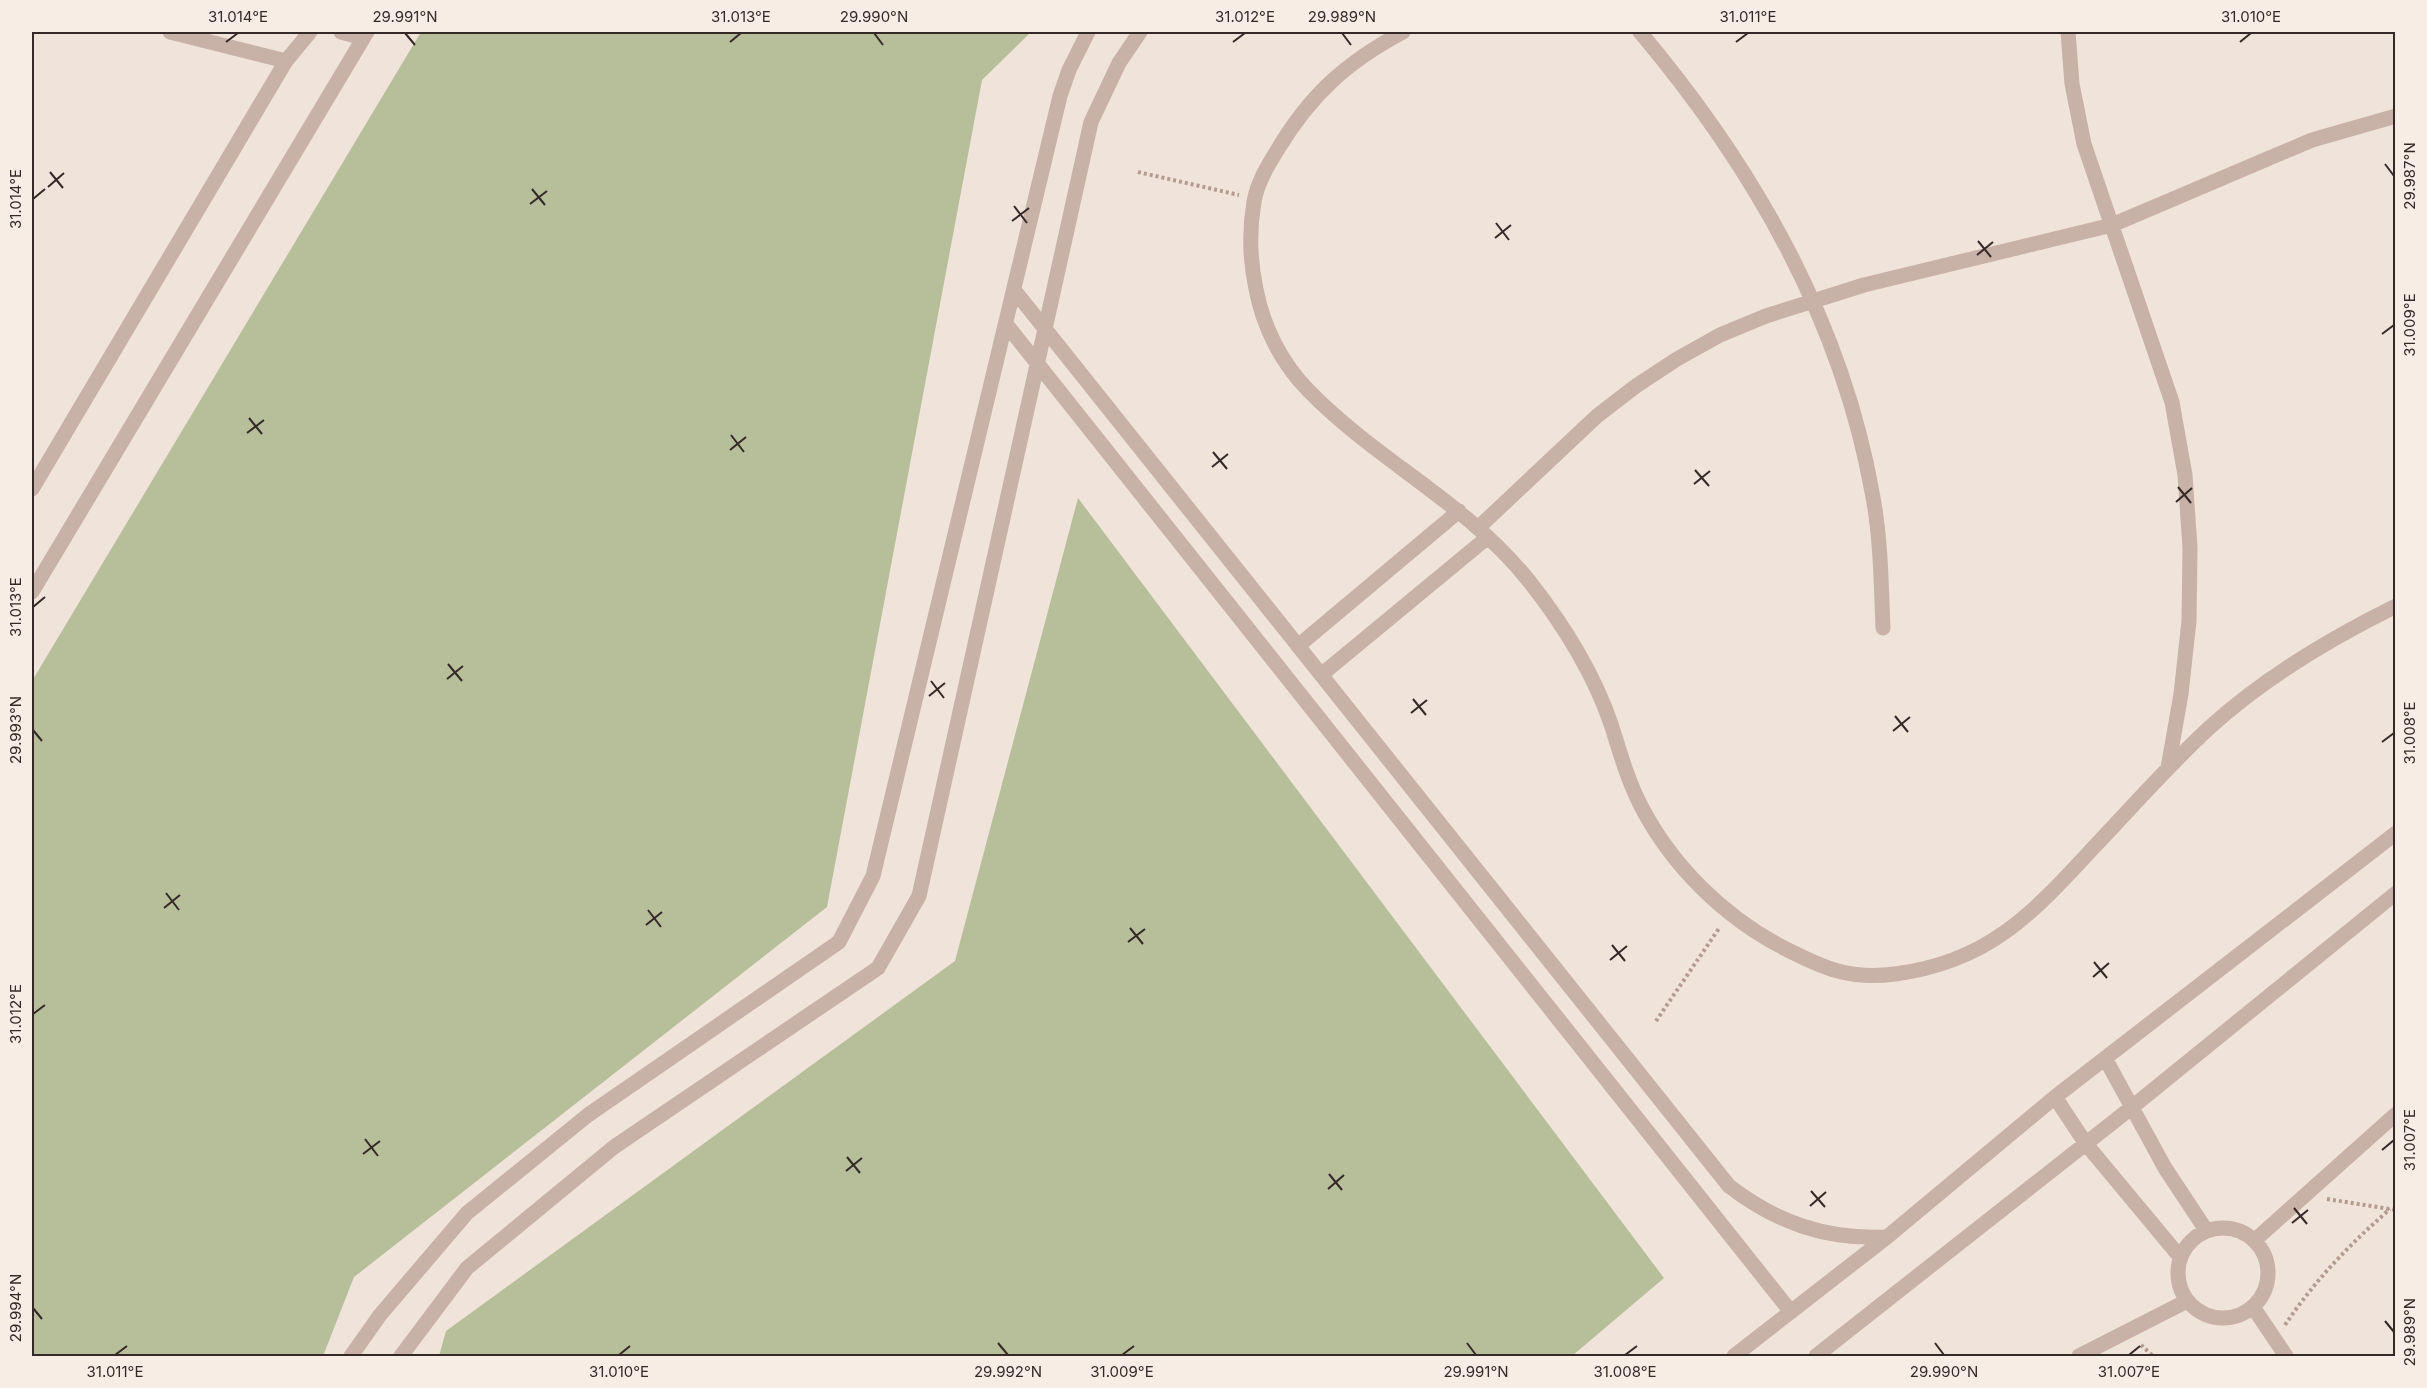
<svg xmlns="http://www.w3.org/2000/svg" width="2427" height="1388" viewBox="0 0 2427 1388" font-family="Inter,sans-serif">
	<rect width="100%" height="100%" fill="#f0e3d9"/>
	<!-- green -->
	<path fill="#b7be9a" d="M421,32h610l-49,48 -155,827 -473,370 -31,79h-291v-675z
		M1078,498l586,780 -92,78h-1133l7,-25 509,-370z"/>
	<g fill="none" stroke-linecap="round" stroke-linejoin="round">
		<!-- path -->
		<path stroke="#b39b90" stroke-width="4" stroke-dasharray="3 3" stroke-linecap="butt" d="M1138,172l101,23
			M1656,1021l64,-94
			M2327,1199l69,11
			M2285,1325c30,-45 65,-81 105,-116
			M2141,1345l12,11"/>
		<!-- minor -->
		<path stroke="#c8b1a6" stroke-width="15" d="M170,32l116,29
			M1403,32c-56,30 -92,62 -125,117 -10,16 -21,34 -24,53 -5,29 -4,59 2,87 7,38 26,75 53,102 68,70 157,111 220,190 34,43 64,91 82,143 9,28 16,55 30,82 31,60 83,111 143,142 39,20 65,32 111,26 94,-12 138,-61 199,-127 38,-40 74,-81 115,-119 55,-50 120,-89 187,-122
			M1640,32c112,133 201,287 232,460 9,45 9,91 11,136
			M2068,32l4,52 12,60 88,258 13,73 5,73 -1,73 -8,73 -13,74
			M1014,290l715,896c48,37 98,54 158,51
			M1006,324l785,988
			M1479,527l118,-111 39,-30 41,-27 43,-24 46,-19 98,-31 248,-60 200,-85 84,-24
			M1298,646l161,-135
			M1321,675l167,-138
			M2105,1058l60,110 41,62
			M2055,1097l31,47 94,113
			M2178 1273a45 45 0 1 1 90 0a45 45 0 1 1-90 0Z
			M2255,1240l141,-126
			M2253,1307l33,49
			M351,1356l29,-41 87,-102 121,-98 251,-173 34,-66 187,-780 9,-26 19,-38
			M401,1356l66,-88 147,-121 264,-179 41,-72 172,-774 28,-59 21,-31
			M1734,1356l153,-119 168,-140 341,-264
			M1816,1356l315,-248 265,-215
			M2079,1356l108,-55"/>
		<!-- tertiary -->
		<path stroke="#c8b1a6" stroke-width="15" d="M341,32l22,6
			M32,489l254,-428 24,-29
			M32,592l335,-560"/>
	</g>
	<!-- ticks -->
	<path fill="none" stroke="#342927" stroke-width="2" d="M405,33l10,12M874,33l9,12M1342,33l9,12M226,42l12,-9M730,42l11,-9M1233,42l12,-9M1736,42l12,-9M2240,42l11,-9M2385,164l9,12M50,172l13,16M48,187l16,-14M532,189l13,16M33,199l12,-10M530,204l17,-13M1014,206l13,17M1012,221l17,-13M1496,223l13,17M1495,238l16,-13M1978,241l13,16M1977,255l16,-13M2382,334l12,-9M249,418l13,16M247,433l17,-13M731,435l13,17M730,450l16,-13M1213,452l14,17M1212,467l16,-13M1695,470l14,16M1694,484l16,-13M2178,487l13,16M2176,502l16,-14M33,607l12,-10M448,664l14,17M447,679l16,-13M931,681l13,17M929,696l16,-13M1413,699l13,16M1411,713l16,-13M1895,716l13,16M33,730l9,11M1893,731l17,-14M2382,742l12,-9M166,893l13,17M164,908l16,-13M648,910l13,17M646,925l16,-13M1130,928l13,16M1128,942l17,-13M1612,945l13,16M1610,960l17,-14M2094,962l13,16M2093,977l16,-14M33,1014l12,-9M365,1139l13,17M2382,1150l12,-10M363,1154l17,-13M847,1157l13,16M846,1171l16,-13M1329,1174l13,16M1328,1189l16,-14M1811,1191l14,16M1810,1206l16,-14M2294,1208l13,16M2292,1223l16,-13M33,1308l9,11M2385,1321l9,11M998,1343l10,12M1467,1343l9,12M1935,1343l9,12M115,1355l12,-9M619,1355l11,-9M1122,1355l12,-9M1625,1355l12,-9M2129,1355l11,-9"/>
	<!-- border -->
	<rect width="2427" height="1388" fill="none" stroke="#f8ede5" stroke-width="66"/>
	<rect x="33" y="33" width="2361" height="1322" fill="none" stroke="#342927" stroke-width="2"/>
	<g font-size="15" text-anchor="middle" fill="#342927">
		<text x="238" y="22">31.014°E</text>
		<text x="405" y="22">29.991°N</text>
		<text x="741" y="22">31.013°E</text>
		<text x="874" y="22">29.990°N</text>
		<text x="1245" y="22">31.012°E</text>
		<text x="1342" y="22">29.989°N</text>
		<text x="1748" y="22">31.011°E</text>
		<text x="2251" y="22">31.010°E</text>
		<text transform="translate(2410 176) rotate(-90)" y="5">29.987°N</text>
		<text transform="translate(16 199) rotate(-90)" y="5">31.014°E</text>
		<text transform="translate(2410 325) rotate(-90)" y="5">31.009°E</text>
		<text transform="translate(16 607) rotate(-90)" y="5">31.013°E</text>
		<text transform="translate(16 730) rotate(-90)" y="5">29.993°N</text>
		<text transform="translate(2410 733) rotate(-90)" y="5">31.008°E</text>
		<text transform="translate(16 1014) rotate(-90)" y="5">31.012°E</text>
		<text transform="translate(2410 1140) rotate(-90)" y="5">31.007°E</text>
		<text transform="translate(16 1308) rotate(-90)" y="5">29.994°N</text>
		<text transform="translate(2410 1332) rotate(-90)" y="5">29.989°N</text>
		<text x="115" y="1377">31.011°E</text>
		<text x="619" y="1377">31.010°E</text>
		<text x="1008" y="1377">29.992°N</text>
		<text x="1122" y="1377">31.009°E</text>
		<text x="1476" y="1377">29.991°N</text>
		<text x="1625" y="1377">31.008°E</text>
		<text x="1944" y="1377">29.990°N</text>
		<text x="2129" y="1377">31.007°E</text>
	</g>
</svg>
